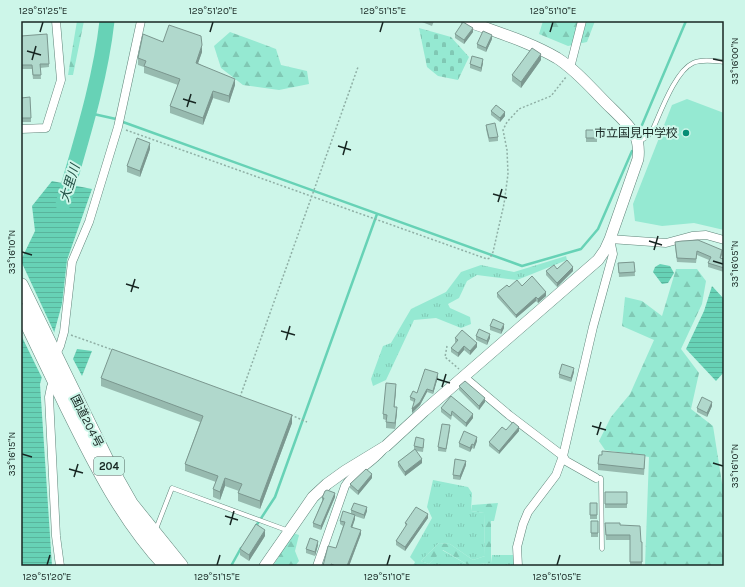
<svg xmlns="http://www.w3.org/2000/svg" width="745" height="587" viewBox="0 0 745 587" font-family="Karla,'Noto Sans JP',sans-serif">
	<defs>
		<pattern id="grass-tufts" width="24" height="20" patternUnits="userSpaceOnUse"><rect width="24" height="20" fill="#95e9d2"/><path d="M3 7l-1-3M5 7V3M7 7l1-3M15 17l-1-3M17 17v-4M19 17l1-3" fill="none" stroke="#80c8b4"/></pattern>
		<pattern id="forest-firs" width="22" height="20" patternUnits="userSpaceOnUse"><rect width="22" height="20" fill="#95e9d2"/><path d="M5 1l3.5 6h-7zM16 11l3.5 6h-7z" fill="#80c8b4"/></pattern>
		<pattern id="cemetery-stones" width="16" height="16" patternUnits="userSpaceOnUse"><rect width="16" height="16" fill="#95e9d2"/><path d="M2 7V4a2 2 0 0 1 4 0v3zM10 15v-3a2 2 0 0 1 4 0v3z" fill="#80c8b4"/></pattern>
		<pattern id="water-rules" width="6" height="5" patternUnits="userSpaceOnUse"><rect width="6" height="5" fill="#67d2b6"/><path d="M0 2.5h6" fill="none" stroke="#59b49c"/></pattern>
	</defs>
	<rect width="100%" height="100%" fill="#cdf6e9"/>
	<!-- grass -->
	<path fill="url(#grass-tufts)" d="M566,256l1,4 -50,20 -40,-5 -10,6 -8,17 -11,6 2,4 20,9 1,7 -10,4 -25,-10 -22,2 -28,60 -13,6 -2,-7 12,-33 8,-3 20,-34 35,-17 15,-20 20,-7 33,7z
		M433,480l35,7 4,6 -1,18 13,2 1,43 -12,4 -23,-16 -11,-1 -18,18 8,3 13,-14 26,15 23,-2 1,-8h21l2,10 -102,1 2,-4 -5,-5 22,-39 -5,-11z"/>
	<!-- forest -->
	<path fill="url(#forest-firs)" d="M77,21h7l-11,54h-5z
		M543,21h52l-8,21 -19,4 -29,-12z
		M230,32l46,17 5,16 26,6 2,13 -30,6 -36,-5 -22,-17 -7,-22z
		M676,269h21l9,12 -4,23 -21,45 18,24 -8,36 22,17 9,57 2,3v80h-79l4,-109 -44,-7 -6,-9 12,-24 19,-23 24,-54 -32,-14 3,-29 17,4 20,15z
		M498,503l-4,18h-3v42l-23,2 -25,-15 -14,14 -8,-3 18,-18 11,1 23,16 12,-4 -1,-43 -13,-2 1,-6z
		M293,533l6,2 -4,16 4,10 -4,5h-22z"/>
	<!-- cemetery -->
	<path fill="url(#cemetery-stones)" d="M419,28l32,9 18,20 -11,23 -20,-4 -11,-9z"/>
	<!-- pitch -->
	<path fill="#95e9d2" d="M687,99l37,14v117l-30,-7 -32,3 -27,-5 -2,-17 39,-99z"/>
	<!-- water -->
	<path fill="url(#water-rules)" d="M52,181l40,8 -25,71 -5,44 -22,80 12,182h-31v-306l14,-29 -3,-25z
		M660,264l10,2 4,7 -6,10 -6,1 -9,-12 2,-5z
		M712,286l12,13v73l-8,9 -30,-32 18,-38z
		M77,349l15,2 -10,25 -9,-17z"/>
	<!-- pier -->
	<path fill="#cdf6e9" d="M21,261l34,73 -12,46 -22,-45z"/>
	<g fill="none" stroke-linecap="round" stroke-linejoin="round">
		<!-- stream -->
		<path stroke="#67d2b6" stroke-width="2.5" d="M89,113l27,6
			M123,122l399,144 59,-17 17,-20 34,-78
			M642,125l44,-104
			M256,526l19,-29 102,-283
			M231,566l10,-18"/>
		<!-- river -->
		<path stroke="#67d2b6" stroke-width="15" d="M63,204c17,-60 37,-121 44,-183"/>
		<!-- lane casing -->
		<g stroke="#60857a" stroke-width="5">
			<path id="lane" d="M639,142l9,-6 4,-5c8,-17 23,-60 41,-68 9,-4 21,-2 31,-1
				M596,478h5l1,71
				M156,529l16,-41 117,43"/>
		</g>
		<!-- street casing -->
		<g stroke="#60857a" stroke-width="9">
			<path id="street" d="M570,68l12,-47
				M21,129l25,-1 15,-48 -5,-59
				M55,356l5,-10 4,-14 8,-70 17,-40 29,-95 23,-106
				M464,377l45,38 54,41 3,5 30,17
				M55,381l-4,6 -2,10 7,139 4,30
				M317,566l28,-80c9,-15 25,-21 37,-35
				M518,566l-1,-19 6,-23 5,-12 28,-37 7,-19 30,-129 20,-73 -3,-15 56,4 26,-7 14,-1 18,5"/>
		</g>
		<!-- secondary casing -->
		<g stroke="#60857a" stroke-width="12">
			<path id="secondary" d="M265,566l48,-69 14,-13 18,-13 41,-25 38,-35 174,-151 7,-10 5,-11 28,-80c1,-9 1,-16 -3,-24 -7,-12 -19,-22 -29,-32 -15,-15 -30,-33 -49,-45 -27,-16 -61,-26 -90,-37"/>
		</g>
		<!-- highway casing -->
		<g stroke="#60857a" stroke-width="15">
			<path id="highway" d="M21,285l89,182 21,37 50,62
				M21,311c15,32 31,64 46,96 28,57 56,113 99,159"/>
		</g>
		<!-- path -->
		<path stroke="#8fafa5" stroke-width="1.5" stroke-dasharray="2 2" stroke-linecap="butt" d="M126,130l361,129 3,-1 3,-6 11,-48 4,-30 -1,-24 -4,-20 4,-8 12,-13 32,-13 15,-19
			M71,335l42,15
			M447,346l-2,11 14,12
			M240,397l118,-330
			M291,415l16,7"/>
		<!-- lane -->
		<use href="#lane" stroke="#fff" stroke-width="4"/>
		<!-- street -->
		<use href="#street" stroke="#fff" stroke-width="8"/>
		<!-- secondary -->
		<use href="#secondary" stroke="#fff" stroke-width="11"/>
		<!-- highway -->
		<use href="#highway" stroke="#fff" stroke-width="14"/>
	</g>
	<!-- wall -->
	<path fill="#97baaf" d="M422,21h12l-2,5 -10,-4z
		M473,32l-9,12 -9,-6v-4z
		M21,36l28,28v3l-9,1 1,11h-8l-1,-10h-11z
		M492,39l-6,13 -9,-4v-4z
		M202,52l-4,11 37,22 -6,18 -16,-5 -10,27 -33,-12v-7l8,-21 -34,-12v-6l-6,-2v-7z
		M541,60l-20,28 -9,-7v-6z
		M483,63l-2,9 -11,-4v-4z
		M21,98l10,20v4h-10z
		M491,111l14,5 -5,6 -9,-7z
		M486,125l12,12v4l-9,1 -3,-13z
		M586,130h11v12h-11z
		M150,149l-10,28 -13,-5v-6z
		M675,246l47,8 -1,4 3,1v18h-1l1,-5 -16,-5v-4l1,-3 -12,-5 -1,8 -19,-1z
		M634,262l1,14 -16,1 -1,-14z
		M546,271h27l-16,16 -11,-12z
		M522,286l24,10 -8,7 -2,-2 -20,17 -19,-21v-4l12,-6z
		M490,326l14,2 -3,6 -11,-4z
		M476,336l14,2 -3,7 -11,-5z
		M455,338l22,9 -7,8 -6,-5 -6,7 -7,-5v-4l5,-5 -1,-1z
		M574,372l-3,10 -12,-4v-4z
		M438,377l-5,17 -6,-2 -7,13 -8,8 2,-11 -4,-2v-3l7,-4z
		M101,378l191,45 -32,86 -22,-8v-8l1,-2 -14,-5 -5,14 -7,-3v-8l3,-7 -31,-11v-7l15,-42 -99,-36z
		M459,386l26,16 -6,8 -20,-20z
		M396,390l-2,17 3,5 -2,17 -9,-1v-8l-3,-1v-5z
		M712,406l-5,11 -10,-5v-4z
		M441,408l32,10 -7,9 -14,-12 -1,5 -10,-8z
		M450,429l-4,23 -8,-1v-4z
		M506,430l13,1 -20,23 -10,-8v-4z
		M477,441l-3,8 -2,-1 -2,4 -11,-5v-4z
		M424,443l-1,9 -7,-1 6,12 -17,13 -7,-10v-4l16,-12v-4z
		M645,461l-1,14 -46,-5v-6z
		M466,465l-6,15 -7,-1v-4z
		M372,478l-14,17 -8,-7v-4z
		M605,492h22v16h-22z
		M335,497l-14,33 -8,-3v-4l9,-22v-3z
		M590,503h7v16h-7z
		M351,510l16,1 -3,8 -9,-3v3l-3,8 9,7 -12,32h-26l13,-18 7,-22 -3,-2v-3l11,-7z
		M428,518l-23,33 -9,-6v-4l10,-14 -1,-4z
		M591,521h7v16h-7z
		M605,523l15,2 21,17h1v24h-12v-26h-24z
		M265,536l-16,25 -9,-6v-6z
		M318,545l-3,11 -9,-3v-4z"/>
	<!-- shaded-wall -->
	<path fill="#7b978f" d="M473,28v4l-9,12v-4z
		M492,35v4l-6,13v-4z
		M202,45v7l-6,17v-6z
		M541,54v6l-20,28v-6z
		M483,59v4l-2,9v-4z
		M235,79v6l-6,18v-7z
		M213,91v7l-10,27v-7z
		M505,112v4l-5,6v-4z
		M150,143v6l-10,28v-6z
		M722,250v4l-2,7v-3z
		M573,267v4l-16,16v-4z
		M546,292v4l-8,7v-4z
		M536,297v4l-20,17v-3z
		M504,324v4l-3,6v-4z
		M490,334v4l-3,7v-4z
		M477,343v4l-7,8v-4z
		M464,346v4l-6,7v-4z
		M574,368v4l-3,10v-4z
		M438,373v4l-5,17v-3z
		M396,384v6l-2,22v-5z
		M427,389v3l-7,13 -8,8v-4z
		M485,398v4l-6,8v-4z
		M712,402v4l-5,11v-4z
		M397,407v5l-2,17v-6z
		M473,414v4l-7,9v-4z
		M292,415v8l-32,86v-8z
		M519,427v4l-20,23v-3z
		M477,437v4l-3,8v-4z
		M472,444v4l-2,4v-4z
		M422,459v4l-17,13v-4z
		M466,461v4l-6,15v-4z
		M372,474v4l-14,17v-4z
		M225,478v8l-5,14v-8z
		M335,493v4l-14,33v-4z
		M367,507v4l-3,8v-4z
		M428,514v4l-23,33v-4z
		M355,515v4l-4,12v-4z
		M265,530v6l-16,25v-6z
		M361,530v4l-12,32h-2z
		M318,541v4l-3,11v-4z"/>
	<!-- building -->
	<path fill="#b0d8cc" stroke="#7b978f" d="M463,22l10,6 -9,12 -9,-6z
		M169,25l32,11 1,9 -6,18 39,16 -6,17 -16,-5 -10,27 -33,-12 10,-27 -36,-13 2,-5 -8,-3 5,-24 20,8z
		M483,31l9,4 -6,13 -9,-4z
		M47,34l2,30h-9l1,11h-8l-1,-10h-11v-29z
		M532,48l9,6 -20,28 -9,-7z
		M472,56l11,3 -2,9 -11,-4z
		M30,97l1,21h-10v-20z
		M496,105l9,7 -5,6 -9,-7z
		M495,123l3,14 -9,1 -3,-13z
		M586,130h11v8h-11z
		M137,138l13,5 -10,28 -13,-5z
		M698,240l24,10 -2,8 4,1v9l-16,-5 3,-6 -14,-6 -1,8 -19,-1 -2,-16 7,-1z
		M567,260l6,7 -16,16 -11,-12 8,-6 3,4z
		M634,262l1,10 -16,1 -1,-10z
		M532,276l14,16 -8,7 -2,-2 -20,18 -19,-22 10,-8 2,2 8,-7 5,6z
		M493,319l11,5 -3,6 -11,-4z
		M479,329l11,5 -3,7 -11,-5z
		M462,330l15,13 -7,8 -6,-5 -6,7 -7,-5 7,-8 -3,-2z
		M112,349l180,66 -32,86 -22,-8 4,-9 -17,-6 -5,14 -7,-3 5,-13 -33,-12 18,-48 -102,-38z
		M562,364l12,4 -3,10 -12,-4z
		M425,369l13,4 -5,18 -6,-2 -7,13 -8,7 3,-10 -5,-2 3,-6 4,2z
		M465,381l20,17 -6,8 -20,-20z
		M386,383l10,1 -2,23h3l-2,16 -9,-1 1,-7 -4,-1z
		M451,396l22,18 -7,9 -14,-12 -1,5 -10,-8z
		M702,397l10,5 -5,11 -10,-5z
		M513,422l6,5 -20,24 -10,-9 13,-15 4,3z
		M442,424l8,1 -4,24 -8,-2z
		M464,431l13,6 -3,8 -2,-1 -2,4 -11,-5z
		M416,437l8,2 -1,9 -9,-2z
		M415,449l7,10 -17,13 -7,-10z
		M602,451l43,4 -1,14 -46,-5 1,-9h3z
		M455,459l11,2 -6,15 -7,-1z
		M366,469l6,5 -14,17 -8,-7z
		M327,490l8,3 -14,33 -8,-3 11,-25h-2l3,-7z
		M605,492h22v12h-22z
		M354,503l13,4 -3,8 -13,-5z
		M590,503h7v12h-7z
		M416,507l12,7 -23,33 -9,-6 11,-17 -2,-1z
		M343,511l12,4 -4,12 10,3 -14,36h-11l-5,-2v2h-8l5,-20 8,2 9,-26 -5,-1z
		M591,521h7v12h-7z
		M605,523h15v2l20,1 1,16h1v20h-12v-27h-24z
		M256,524l9,6 -16,25 -9,-6z
		M310,538l8,3 -3,11 -9,-3z"/>
	<!-- ticks -->
	<path fill="none" stroke="#182723" stroke-width="1.5" d="M40,32l3,-10M210,32l3,-10M380,32l3,-10M550,32l3,-10M27,51l14,4M713,59l10,2M32,60l4,-14M183,99l13,4M187,107l4,-13M338,146l13,4M343,155l4,-14M493,194l14,4M498,202l4,-13M649,241l13,4M654,250l4,-14M22,252l10,3M713,261l10,3M126,284l13,4M131,292l4,-13M281,331l14,4M286,340l4,-14M437,379l13,4M442,387l4,-13M592,426l14,4M597,435l4,-13M22,454l10,3M713,463l10,3M69,469l14,4M74,477l4,-13M225,516l13,4M230,525l4,-14M47,565l3,-10M217,565l3,-10M387,565l3,-10M557,565l3,-10"/>
	<!-- markers -->
	<circle fill="#068d75" stroke="#cdf6e9" stroke-width="1.5" cx="686" cy="133" r="4"/>
	<g text-anchor="middle" stroke-width="4" stroke-linejoin="round" paint-order="stroke">
		<!-- shield labels -->
		<rect fill="#cdf6e9" stroke="#4e655e" stroke-width="1" x="94" y="457" width="30" height="18" rx="3"/>
		<g font-size="11" font-weight="bold" fill="#182723">
			<text x="109" y="470">204</text>
		</g>
		<!-- poi labels -->
		<g font-size="12" fill="#182723" stroke="#cdf6e9" text-anchor="end">
			<text x="678" y="137">市立国見中学校</text>
		</g>
		<!-- street labels -->
		<g font-size="12" fill="#182723" stroke="#cdf6e9">
			<text transform="translate(87 421) rotate(63)" y="4">国道204号</text>
		</g>
		<!-- water labels -->
		<g font-size="13" font-style="italic" fill="#235146" stroke="#cdf6e9">
			<text transform="translate(69 183) rotate(-73)" y="5">大里川</text>
		</g>
	</g>
	<!-- border -->
	<rect width="745" height="587" fill="none" stroke="#cdf6e9" stroke-width="44"/>
	<rect x="22" y="22" width="701" height="543" fill="none" stroke="#182723" stroke-width="1.5"/>
	<g font-size="10" text-anchor="middle" fill="#182723">
		<text x="43" y="14">129°51'25"E</text>
		<text x="213" y="14">129°51'20"E</text>
		<text x="383" y="14">129°51'15"E</text>
		<text x="553" y="14">129°51'10"E</text>
		<text transform="translate(734 61) rotate(-90)" y="4">33°16'00"N</text>
		<text transform="translate(11 252) rotate(-90)" y="4">33°16'10"N</text>
		<text transform="translate(734 264) rotate(-90)" y="4">33°16'05"N</text>
		<text transform="translate(11 454) rotate(-90)" y="4">33°16'15"N</text>
		<text transform="translate(734 466) rotate(-90)" y="4">33°16'10"N</text>
		<text x="47" y="580">129°51'20"E</text>
		<text x="217" y="580">129°51'15"E</text>
		<text x="387" y="580">129°51'10"E</text>
		<text x="557" y="580">129°51'05"E</text>
	</g>
</svg>
